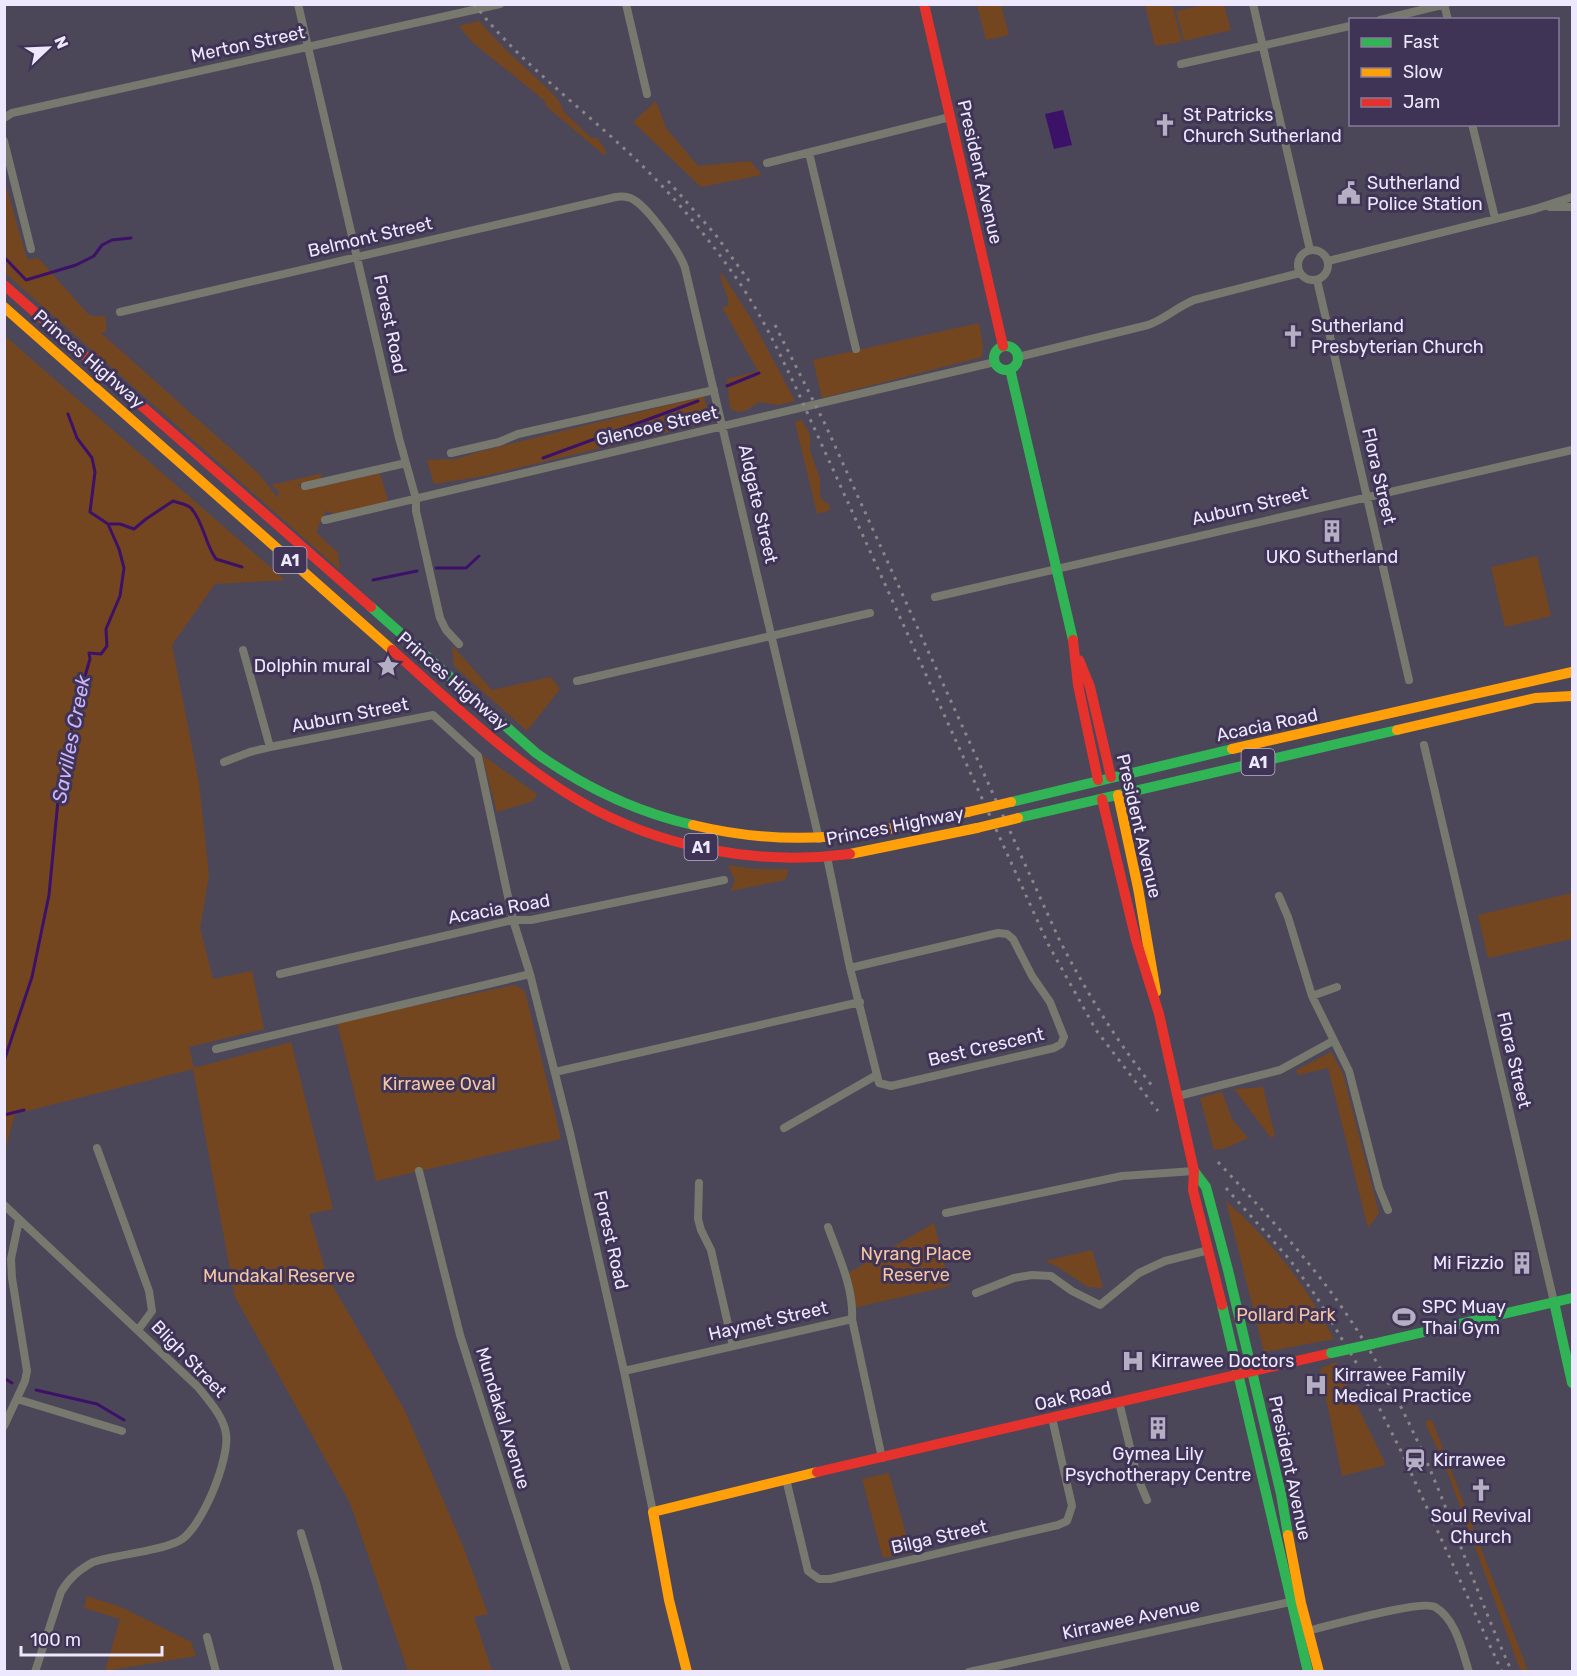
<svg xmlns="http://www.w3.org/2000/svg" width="1577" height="1676" viewBox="0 0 1577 1676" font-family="Rubik,sans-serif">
	<rect width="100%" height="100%" fill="#4c4659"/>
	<!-- green -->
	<path fill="#744620" d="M977,5h24l8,30 -23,5z
		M1145,5h27l10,37 -27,4z
		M1205,5h19l7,25 -47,11 -8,-30z
		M479,21l23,25 48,45 9,10 5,11 27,26h6l9,13 -1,5 -59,-50 -1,-5 -73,-59 -13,-16z
		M656,101l10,27 32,38 52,-5 12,14 -61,12 -68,-65z
		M4,179l22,77 3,4 7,-2 4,2 48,54 4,2h13l2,15 -6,2 157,140 20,25 1,-7 -8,-6 52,-12 -4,7 -22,5 9,5 74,-17 8,28 -51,13 -12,-3c-1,9 -8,11 -8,22l21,20 2,17 -335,-297z
		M721,272l31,48 43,81 -17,4 -19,-3 -12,8 -10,2 -7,-4 -3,-29 31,-8 -36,-64 6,-1c2,-13 -9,-22 -7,-34z
		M979,323l4,23 -1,11 -160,41 -9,-38z
		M5,336l280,244 -70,4 -43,61 27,138 10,92 -9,53 13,51 39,-8 12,58 -75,18 5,21 97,-26 42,167 -24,5 18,62 78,135 58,135 25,68 -14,3 18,54h-84l-58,-168 -115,-206 -42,-228 -178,45 -10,36z
		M704,396l6,26 -226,54 -50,8 -7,-24 30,-1 21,-7z
		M802,420l8,15v15l10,29v16l2,5 7,4 1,6 -13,4 -22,-92z
		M1537,556l14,60 -46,11 -14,-60z
		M452,645l40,45 59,-13 9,12 -33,42 -73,-65z
		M482,755l55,39 -4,7 -36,11z
		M728,865l29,4h32l-4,11 -55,11 5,-10z
		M1572,893v46l-84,19 -10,-43z
		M515,985l10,6 36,148 -185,42 -39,-159z
		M1331,1052l12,22 36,139 -11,15 -40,-160 -30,7 -2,-5z
		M1263,1087l12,49 -4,2 -37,-49z
		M1222,1092l10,27 16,19 -22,10 -12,2 -14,-52z
		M1226,1201c49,44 77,80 108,138l-70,13z
		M934,1223l16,63 -97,22 -8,-33z
		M1092,1250l11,38 -15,-1 -30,-20 -13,-6z
		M1336,1362l50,103 -44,11 -22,-107z
		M1432,1420l96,251h-6l-4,-7 -75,-204 -17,-35v-4z
		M889,1473l22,80 -28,5 -21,-79z
		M87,1596l34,11 70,35 5,14 -91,15 15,-52 -36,-11z"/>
	<!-- water -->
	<path fill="#3c1269" d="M1063,110l9,35 -18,4 -9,-35z"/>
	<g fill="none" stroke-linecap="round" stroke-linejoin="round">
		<!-- stream -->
		<path stroke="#3c1269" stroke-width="3" d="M4,257l22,23 50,-15 18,-9 8,-11 10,-5 19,-2
			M727,386l32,-13
			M543,458l155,-57
			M108,524h12l14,5 12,-10 27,-18c5,2 14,3 18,7 13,15 14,36 25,51l26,8
			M436,568h30l13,-12
			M373,580l44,-9
			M4,1061l28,-84 17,-82 10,-105 17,-83 14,-48 -1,-6 12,1 6,-8 -1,-17 14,-33 4,-28 -5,-19 -11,-25 -18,-12 5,-40 -3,-14 -15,-20 -9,-24
			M4,1115l20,-5
			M4,1378l8,5
			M36,1390l61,14 27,16"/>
		<!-- street -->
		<path stroke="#77786e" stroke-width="8" d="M298,4l101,434 17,61v12l24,107 6,12 13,14
			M626,4l21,90
			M1253,4l57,246
			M1444,4l4,16
			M1380,20l66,-16
			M1181,64l169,-38
			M4,118l8,-5 488,-109
			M1472,124l23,94
			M4,141l27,108
			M809,153l47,196
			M767,163l183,-46
			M1550,207h22
			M1298 265a15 15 0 1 1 30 0a15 15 0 1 1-30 0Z
			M1328,261l207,-52 37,-12
			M1317,280l92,400
			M120,312l496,-115c7,-1 12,-1 18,3 14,8 46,52 51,68l134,571
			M1018,357l130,-32c17,-6 29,-18 46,-25l106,-27
			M451,453l48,-11 19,-8 196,-44
			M305,486l101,-23
			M325,520l670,-158
			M935,597l637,-147
			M243,650l27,97
			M577,681l293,-68
			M1424,745l130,557
			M224,762l26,-10 20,-5 163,-32 45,41 35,164 17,54 40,159 54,238 29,141
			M827,857l23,111 29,115 12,3 163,-38 7,-4 3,-7 -14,-35 -18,-26 -19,-37 -6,-5 -9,-1 -148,35
			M1279,896l9,21 24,79 37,75 30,117 9,22
			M280,974l233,-54h18l193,-40
			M1312,996l25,-9
			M216,1049l314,-75
			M555,1072l305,-70
			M1178,1096l102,-26 53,-29
			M784,1128l91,-52
			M97,1148l52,143 3,20 -14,19
			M419,1171l41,164 107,337
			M699,1183l-1,36 3,11 10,20 22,96
			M4,1205l194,182c11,14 26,30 28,47 4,25 -25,96 -47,107 -22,11 -61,13 -86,21 -14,8 -24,16 -32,30l-26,80
			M946,1213l176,-37 72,-5
			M828,1227c10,28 26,61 24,92
			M976,1293l38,-15 18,-3 19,1 21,15 28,14 39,-32 26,-12 44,-11
			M624,1371l228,-52 30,139
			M17,1399l105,32
			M1119,1402l18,74 10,24
			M4,1426l21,-45 2,-10 -15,-93 -1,-19 8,-39
			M786,1479l22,92 11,8h11l228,-54 9,-4 5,-15 -20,-88
			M301,1533l15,50 23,89
			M1303,1632c22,-5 118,-33 132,-25 21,12 27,43 34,65
			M207,1637l9,35
			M969,1672l321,-70h5"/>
		<!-- fast -->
		<path stroke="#30b455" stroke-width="10" d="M994 358a12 12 0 1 1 24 0a12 12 0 1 1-24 0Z
			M1010,369l63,271
			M371,607l165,146c48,34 100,59 157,72
			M1011,802l221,-53
			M1018,818l379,-88
			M1194,1171l12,16 22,83 53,224 7,41
			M1554,1302l18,81
			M1222,1305l86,367
			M1372,1344l200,-46"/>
		<!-- slow -->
		<path stroke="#ff9f0a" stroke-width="10" d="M4,307l388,343
			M1397,730l138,-32 37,-2
			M1232,749l340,-77
			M1118,795l20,93 18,104
			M693,825c103,25 175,10 275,-13
			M850,854l127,-26
			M1288,1535l13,68 18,69
			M687,1672l-18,-72 -16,-88 164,-40"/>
		<!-- jam -->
		<path stroke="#e5322d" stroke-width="10" d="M924,4l79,342
			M4,285l367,322
			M1073,640l5,45 20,95
			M392,650c60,53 119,111 189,152 79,46 177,64 269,52
			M1079,660l11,27 21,90
			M1102,799l34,141 23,74 35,157 -1,19 29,115
			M817,1472l514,-119"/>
		<!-- rail -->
		<path stroke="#888787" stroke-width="3" stroke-dasharray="3 6" stroke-linecap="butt" d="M474,4c44,57 103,100 155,149 42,39 80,85 112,132 22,33 39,69 56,105l251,554 48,86 62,81
			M668,181l47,53 34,47
			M775,325l50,99 234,515c27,53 57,101 94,148
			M1218,1162c49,53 98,104 137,165 39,60 70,126 95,192 20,51 39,103 62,153
			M1226,1188l64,72 26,36 41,68 44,87 101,221"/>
		<!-- fast-bridge -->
		<path stroke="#30b455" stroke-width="10" d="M1331,1353l41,-9"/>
		<!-- slow-bridge -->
		<path stroke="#ff9f0a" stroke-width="10" d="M968,812l43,-10
			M977,828l41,-10"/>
	</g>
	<!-- icons -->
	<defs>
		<g id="church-bare" transform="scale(1.8)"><path d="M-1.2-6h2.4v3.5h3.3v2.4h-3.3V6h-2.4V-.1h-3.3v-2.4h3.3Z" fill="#b5afc4" stroke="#3f3456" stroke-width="2.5" paint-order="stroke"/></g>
		<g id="civic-bare" transform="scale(1.8)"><path d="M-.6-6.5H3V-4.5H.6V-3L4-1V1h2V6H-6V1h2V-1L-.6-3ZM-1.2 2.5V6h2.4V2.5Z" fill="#b5afc4" stroke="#3f3456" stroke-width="2.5" paint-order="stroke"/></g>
		<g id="building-bare" transform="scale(1.8)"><path d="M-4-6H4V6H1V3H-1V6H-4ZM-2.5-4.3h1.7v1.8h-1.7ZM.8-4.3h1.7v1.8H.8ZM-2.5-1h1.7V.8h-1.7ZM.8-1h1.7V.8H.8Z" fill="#b5afc4" stroke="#3f3456" stroke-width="2.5" paint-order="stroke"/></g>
		<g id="sight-bare" transform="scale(1.8)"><path d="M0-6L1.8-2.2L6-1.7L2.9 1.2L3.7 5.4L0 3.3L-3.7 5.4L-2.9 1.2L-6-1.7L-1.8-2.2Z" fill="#b5afc4" stroke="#3f3456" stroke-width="2.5" paint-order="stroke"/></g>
		<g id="stadium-bare" transform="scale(1.8)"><path d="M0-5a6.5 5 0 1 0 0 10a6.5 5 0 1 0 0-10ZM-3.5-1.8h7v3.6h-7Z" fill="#b5afc4" stroke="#3f3456" stroke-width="2.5" paint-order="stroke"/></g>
		<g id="hospital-bare" transform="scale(1.8)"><path d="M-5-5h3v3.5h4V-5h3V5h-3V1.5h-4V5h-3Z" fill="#b5afc4" stroke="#3f3456" stroke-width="2.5" paint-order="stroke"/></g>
		<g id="station-bare" transform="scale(1.8)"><path d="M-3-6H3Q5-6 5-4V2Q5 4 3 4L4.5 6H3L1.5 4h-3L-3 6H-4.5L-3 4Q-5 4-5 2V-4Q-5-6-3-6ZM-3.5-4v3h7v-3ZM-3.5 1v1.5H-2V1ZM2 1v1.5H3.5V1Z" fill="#b5afc4" stroke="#3f3456" stroke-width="2.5" paint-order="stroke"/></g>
	</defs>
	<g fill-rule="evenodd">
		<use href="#church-bare" x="1165" y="125"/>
		<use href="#civic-bare" x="1349" y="193"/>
		<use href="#church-bare" x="1293" y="336"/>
		<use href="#building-bare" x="1332" y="531"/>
		<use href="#sight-bare" x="388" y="666"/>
		<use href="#building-bare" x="1522" y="1263"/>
		<use href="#stadium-bare" x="1404" y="1317"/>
		<use href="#hospital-bare" x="1133" y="1361"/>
		<use href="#hospital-bare" x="1316" y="1385"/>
		<use href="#building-bare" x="1158" y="1428"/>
		<use href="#station-bare" x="1415" y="1460"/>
		<use href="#church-bare" x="1481" y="1490"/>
	</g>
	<g text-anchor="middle" stroke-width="6" stroke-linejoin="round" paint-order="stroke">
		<!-- shield labels -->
		<g fill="#3f3456" stroke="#b9b2cb" stroke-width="1.5">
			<rect x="273.5" y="547" width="33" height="26" rx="4.5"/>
			<rect x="1241.5" y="749" width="33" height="26" rx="4.5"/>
			<rect x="684.5" y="834" width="33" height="26" rx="4.5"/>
		</g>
		<g font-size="16" font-weight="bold" fill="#ede8fd">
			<text x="290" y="566">A1</text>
			<text x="1258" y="768">A1</text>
			<text x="701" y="853">A1</text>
		</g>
		<!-- street labels -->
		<g font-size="18" fill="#ede8fd" stroke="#3f3456">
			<text transform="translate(248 44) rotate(-12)" y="6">Merton Street</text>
			<text transform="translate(980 172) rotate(77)" y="6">President Avenue</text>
			<text transform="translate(370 237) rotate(-13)" y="6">Belmont Street</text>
			<text transform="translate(390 324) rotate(78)" y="6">Forest Road</text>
			<text transform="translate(89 359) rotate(41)" y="6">Princes Highway</text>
			<text transform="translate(657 426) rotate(-13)" y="6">Glencoe Street</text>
			<text transform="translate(1379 476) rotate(77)" y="6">Flora Street</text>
			<text transform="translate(758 504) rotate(77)" y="6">Aldgate Street</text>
			<text transform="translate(1250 506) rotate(-13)" y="6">Auburn Street</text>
			<text transform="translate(453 681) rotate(41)" y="6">Princes Highway</text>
			<text transform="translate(350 715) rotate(-11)" y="6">Auburn Street</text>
			<text transform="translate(1267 725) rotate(-12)" y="6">Acacia Road</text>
			<text transform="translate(895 826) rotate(-11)" y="6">Princes Highway</text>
			<text transform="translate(1139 826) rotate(77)" y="6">President Avenue</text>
			<text transform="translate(499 909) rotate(-10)" y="6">Acacia Road</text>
			<text transform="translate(986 1047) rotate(-13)" y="6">Best Crescent</text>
			<text transform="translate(1514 1060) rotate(77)" y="6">Flora Street</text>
			<text transform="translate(611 1240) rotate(77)" y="6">Forest Road</text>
			<text transform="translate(768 1321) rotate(-13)" y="6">Haymet Street</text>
			<text transform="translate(189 1359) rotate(46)" y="6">Bligh Street</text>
			<text transform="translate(1073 1396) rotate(-13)" y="6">Oak Road</text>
			<text transform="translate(503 1418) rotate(73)" y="6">Mundakal Avenue</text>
			<text transform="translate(1290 1468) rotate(78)" y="6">President Avenue</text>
			<text transform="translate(939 1537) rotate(-13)" y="6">Bilga Street</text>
			<text transform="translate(1131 1619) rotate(-12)" y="6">Kirrawee Avenue</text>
		</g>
		<!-- poi labels -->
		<g font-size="18" fill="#ede8fd" stroke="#3f3456" text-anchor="start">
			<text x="1183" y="121">St Patricks<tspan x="1183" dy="21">Church Sutherland</tspan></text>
			<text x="1367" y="189">Sutherland<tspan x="1367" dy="21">Police Station</tspan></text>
			<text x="1311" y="332">Sutherland<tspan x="1311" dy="21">Presbyterian Church</tspan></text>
			<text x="1332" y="563" text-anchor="middle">UKO Sutherland</text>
			<text x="370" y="672" text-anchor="end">Dolphin mural</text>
			<text x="1504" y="1269" text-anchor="end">Mi Fizzio</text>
			<text x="1422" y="1313">SPC Muay<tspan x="1422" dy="21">Thai Gym</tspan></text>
			<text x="1151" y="1367">Kirrawee Doctors</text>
			<text x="1334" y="1381">Kirrawee Family<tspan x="1334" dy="21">Medical Practice</tspan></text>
			<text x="1158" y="1460" text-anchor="middle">Gymea Lily<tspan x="1158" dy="21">Psychotherapy Centre</tspan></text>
			<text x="1433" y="1466">Kirrawee</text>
			<text x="1481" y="1522" text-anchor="middle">Soul Revival<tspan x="1481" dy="21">Church</tspan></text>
		</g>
		<!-- park labels -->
		<g font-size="18" fill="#f4c6a3" stroke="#3f3456">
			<text x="439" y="1090">Kirrawee Oval</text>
			<text x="916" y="1260">Nyrang Place<tspan x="916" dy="21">Reserve</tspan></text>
			<text x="279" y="1282">Mundakal Reserve</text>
			<text x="1286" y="1321">Pollard Park</text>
		</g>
		<!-- water labels -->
		<g font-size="20" font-style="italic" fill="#cab4fe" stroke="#3f3456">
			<text transform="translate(71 739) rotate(-79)" y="7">Savilles Creek</text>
		</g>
	</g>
	<!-- border -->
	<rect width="1577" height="1676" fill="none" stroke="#ede8fd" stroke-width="12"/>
	<!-- legend -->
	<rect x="1349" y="18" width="210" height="108" fill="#3f3456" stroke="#857c99" stroke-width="1.5"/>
	<rect x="1361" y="38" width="30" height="9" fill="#30b455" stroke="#857c99" stroke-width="1.5"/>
	<text x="1403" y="48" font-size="18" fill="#ede8fd">Fast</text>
	<rect x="1361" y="68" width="30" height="9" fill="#ff9f0a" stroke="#857c99" stroke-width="1.5"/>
	<text x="1403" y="78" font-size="18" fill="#ede8fd">Slow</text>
	<rect x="1361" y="98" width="30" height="9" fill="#e5322d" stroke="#857c99" stroke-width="1.5"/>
	<text x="1403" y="108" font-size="18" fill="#ede8fd">Jam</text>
	<!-- north arrow -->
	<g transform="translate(48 48) rotate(67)" stroke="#3f3456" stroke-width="4.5" paint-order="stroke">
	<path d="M0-4.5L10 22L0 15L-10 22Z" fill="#ede8fd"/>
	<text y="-9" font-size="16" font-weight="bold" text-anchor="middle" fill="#ede8fd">N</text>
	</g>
	<!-- scale -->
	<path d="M21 1646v9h141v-9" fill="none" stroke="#ede8fd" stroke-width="3"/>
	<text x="30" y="1646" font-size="18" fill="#ede8fd" stroke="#3f3456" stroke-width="4.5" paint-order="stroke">100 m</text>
</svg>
